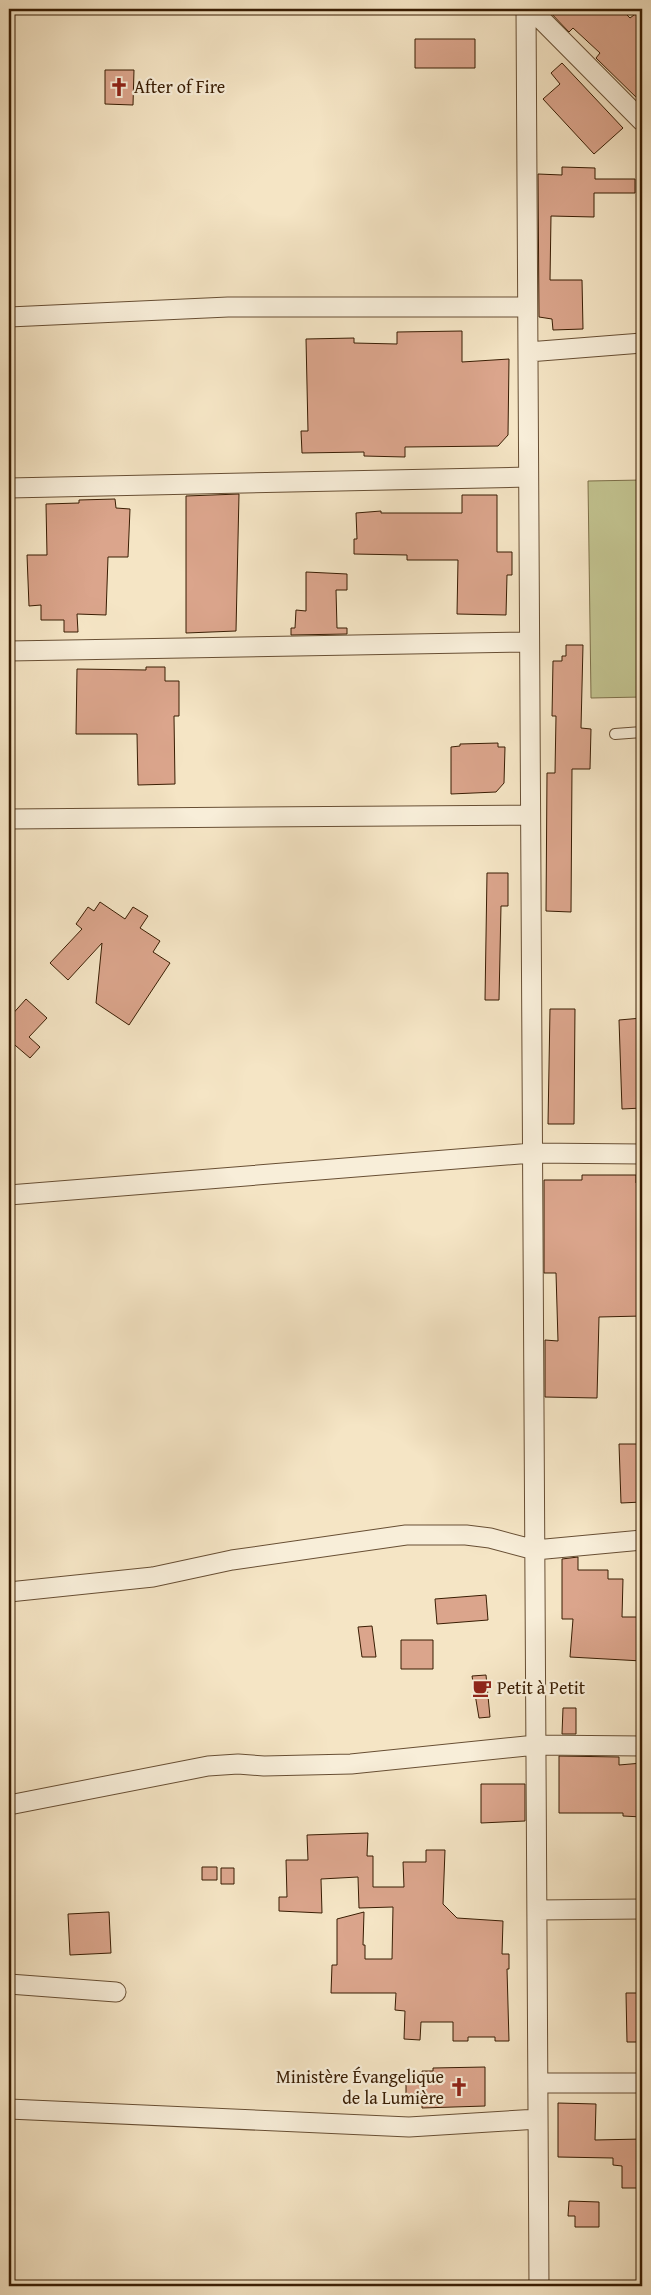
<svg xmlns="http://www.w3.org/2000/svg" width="651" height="2295" viewBox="0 0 651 2295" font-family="'Gentium Book Plus',serif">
	<rect width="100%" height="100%" fill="#f5e5c5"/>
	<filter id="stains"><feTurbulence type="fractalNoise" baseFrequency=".004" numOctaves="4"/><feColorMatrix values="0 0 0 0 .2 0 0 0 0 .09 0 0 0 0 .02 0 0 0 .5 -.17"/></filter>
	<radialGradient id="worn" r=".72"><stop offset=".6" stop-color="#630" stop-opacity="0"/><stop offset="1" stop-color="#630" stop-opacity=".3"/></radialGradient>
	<!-- pitch -->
	<path fill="#c2c390" stroke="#7e704a" d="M642,480v217l-51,1 -3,-217z"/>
	<!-- building -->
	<path fill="#dba58c" stroke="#391d03" d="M547,9h74l9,9 12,-9v94l-46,-45 4,-5 -27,-25 -4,4z
		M415,39h60v29h-60z
		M562,63l61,65 -29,26 -51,-55 17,-15 -9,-11z
		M105,70h29l-1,35 -28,-1z
		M562,167l33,1v11h40v14h-41v24l-43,-1 -1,64h32l1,49 -30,1 -1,-11 -13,-2 -1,-143 24,1z
		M462,331v31l47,-3 -1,76 -10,11 -93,1v10l-41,-1v-4l-62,1 -1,-22h7l-2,-92 48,-1v5l43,1v-12z
		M239,494l-3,137 -50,2v-137z
		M462,495h35v57h15v23h-5l-1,40 -49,-1 1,-54h-51v-5l-53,-1v-15h3l-1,-26 25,-2v2h81z
		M115,499l1,9 14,1 -2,48h-20l-2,58 -29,-1 1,18h-14v-12h-23v-15l-12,1 -2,-51h20l-1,-51 33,-1v-3z
		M306,572l41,2v16h-11l1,38h10v6l-56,1v-7h4l1,-18 10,1z
		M566,645h17l-2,83 10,1 -1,40h-18l-1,143 -25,-1 1,-138h8l1,-57h-4l1,-55h9v-5h4z
		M146,667h19v14h14v35h-5l1,68 -37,1 -1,-51h-61l1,-65 69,1z
		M498,743v4h7l-1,36 -8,9 -45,2v-47l9,-1v-2z
		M487,873h21v33h-7l-2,94h-14z
		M100,902l25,17 8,-12 15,9 -8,12 20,13 -7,11 17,11 -41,62 -33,-22 6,-60 -34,37 -18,-17 32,-34 -6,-5 12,-17 6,4z
		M26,999l21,19 -18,19 11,10 -10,11 -21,-18v-22z
		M550,1009h25l-1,115h-26z
		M642,1018v90l-20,1 -3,-89z
		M582,1175h54v8l6,-1v134l-43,1 -2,81 -52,-1v-57l13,1 -2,-68h-12v-93h38z
		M619,1444h23v58l-21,1z
		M578,1557v13h30v9h15l-1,38h20v44l-72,-4 3,-38h-11v-60z
		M486,1595l2,25 -51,4 -2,-25z
		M372,1626l4,31h-14l-4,-30z
		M401,1640h32v29h-32z
		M486,1675l4,42 -11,1 -7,-42z
		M563,1708h13v26h-14z
		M559,1756l60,1v8l23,-2v54l-19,-1v-3h-64z
		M481,1784h44v37l-44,2z
		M368,1833l-1,23h6v31h31l-1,-25h23v-12h19l-2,54 14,14 46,3 -1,33h7v15h-2l2,72h-14v-4h-27v4h-15v-19h-32l-1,18 -16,-1 1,-28 -10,-1 1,-17h-65l1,-28h5v-46l27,-7 -1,33h2v14h27l1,-52 -34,1 -1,-31 -37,2 1,34 -43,-2v-14h8l-1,-37h22l-1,-25z
		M202,1867h15v13h-15z
		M221,1868h13v16h-13z
		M109,1912l2,41 -41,2 -2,-41z
		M626,1993h16v49h-15z
		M485,2067v39l-63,2v-14h-16v-20h16v-3h11v-3z
		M558,2103l38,1 -1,36 47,-1v29l-3,-1v21h-17v-22l-9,-1v-7l-55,-1z
		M569,2201l30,1v25h-24v-11h-7z"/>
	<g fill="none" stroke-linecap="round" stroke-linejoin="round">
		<!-- service casing -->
		<g stroke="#684f34" stroke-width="12">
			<path id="service" d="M615,734l27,-2"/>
		</g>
		<!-- minor casing -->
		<g stroke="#684f34" stroke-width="21">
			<path id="minor" d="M526,9l13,2277
				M531,9l111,112
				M9,317l219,-10h299
				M528,352l114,-9
				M9,488l519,-11
				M9,651l520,-9
				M9,819l521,-4
				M9,1195l523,-42 110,1
				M9,1592l144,-15 79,-17 174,-25h60l24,3 45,12 107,-10
				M9,1805l199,-39 30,-2 26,2 87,-2 185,-19 106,1
				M537,1910l105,-1
				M9,1984l107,8
				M538,2083h104
				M9,2109l400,18 129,-8"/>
		</g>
		<!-- service -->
		<use href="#service" stroke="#f8eed9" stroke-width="10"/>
		<!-- minor -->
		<use href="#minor" stroke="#f8eed9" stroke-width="19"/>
	</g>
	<!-- icons -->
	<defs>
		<g id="church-bare" transform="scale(1.5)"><path d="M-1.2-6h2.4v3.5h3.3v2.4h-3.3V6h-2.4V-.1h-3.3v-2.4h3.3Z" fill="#8f2418" stroke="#f8eed9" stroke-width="2.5" paint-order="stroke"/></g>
		<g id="cafe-bare" transform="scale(1.5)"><path d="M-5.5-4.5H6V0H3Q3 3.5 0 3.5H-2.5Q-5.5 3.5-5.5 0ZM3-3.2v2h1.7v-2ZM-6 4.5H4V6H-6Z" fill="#8f2418" stroke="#f8eed9" stroke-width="2.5" paint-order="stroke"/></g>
	</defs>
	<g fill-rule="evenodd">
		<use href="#church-bare" x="119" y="87"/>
		<use href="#cafe-bare" x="482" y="1688"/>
		<use href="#church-bare" x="459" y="2087"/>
	</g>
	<g text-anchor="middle" stroke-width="4.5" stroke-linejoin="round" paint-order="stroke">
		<!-- poi labels -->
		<g font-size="18" fill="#391d03" stroke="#f8eed9" text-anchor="start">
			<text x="134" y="93">After of Fire</text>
			<text x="497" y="1694">Petit à Petit</text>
			<text x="444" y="2083" text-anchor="end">Ministère Évangelique<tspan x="444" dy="21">de la Lumière</tspan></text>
		</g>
	</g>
	<!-- margin -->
	<rect width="651" height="2295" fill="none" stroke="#f5e5c5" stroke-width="30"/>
	<rect x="10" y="10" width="631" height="2275" fill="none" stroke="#391d03" stroke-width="2.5"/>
	<rect x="15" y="15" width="621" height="2265" fill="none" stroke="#391d03"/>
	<rect width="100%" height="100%" filter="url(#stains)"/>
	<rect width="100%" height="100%" fill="url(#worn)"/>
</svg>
